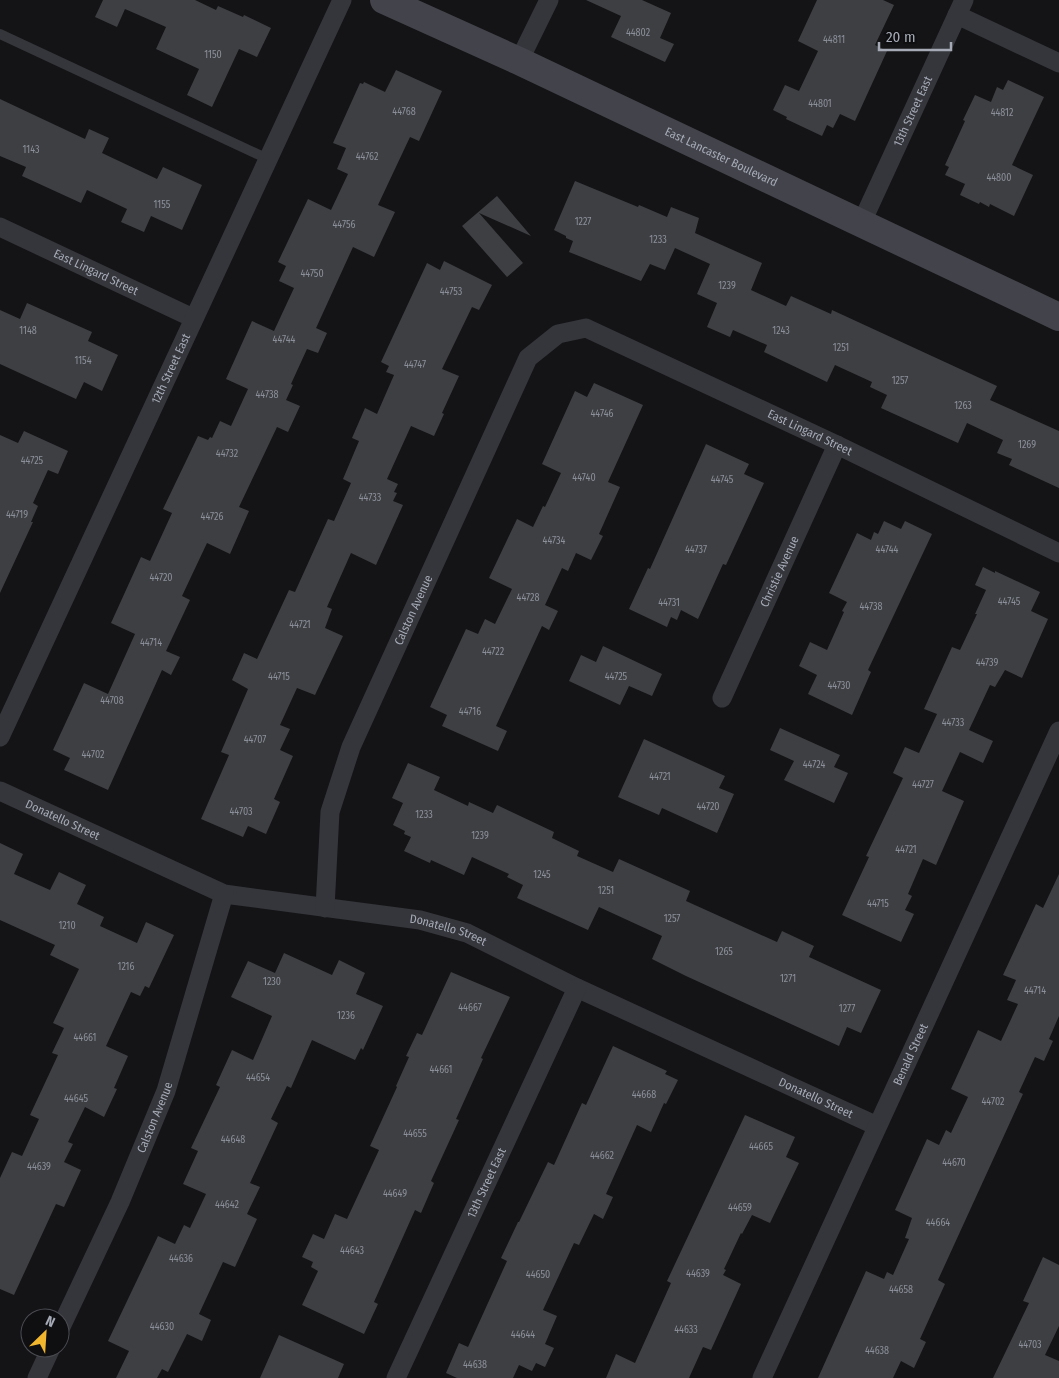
<svg xmlns="http://www.w3.org/2000/svg" width="1059" height="1378" viewBox="0 0 1059 1378" font-family="'Fira Sans Condensed',sans-serif">
	<rect width="100%" height="100%" fill="#141416"/>
	<!-- building -->
	<path fill="#3e3f43" d="M103,0h92l21,10 2,-4 25,11 1,-2 27,13 -14,29 -18,-8 -27,58 -25,-12 12,-26 -43,-20 10,-22 -41,-18 -8,18 -22,-10z
		M586,0h56l29,13 -11,25 14,6 -9,18 -54,-25 10,-21z
		M817,0h66l11,5 -19,40 12,6 -32,70 -15,-7 -7,14 -6,-3 -5,11 -36,-17 1,-2 -14,-7 12,-25 14,6 19,-40 -20,-10z
		M396,70l46,21 -23,50 -9,-4 -32,68 17,7 -21,45 -21,-10 -36,79 -1,2 11,5 -9,20 -11,-4 -16,35 2,1 -7,15 14,6 -12,26 -11,-5 -38,80 10,4 -19,43 -23,-11 -25,53 8,4 -24,51 14,6 -9,18 -9,-5 -54,120 -44,-20 6,-12 -17,-8 31,-67 24,11 27,-60 -24,-11 30,-66 9,4 22,-48 -9,-4 35,-73 10,4 2,-3 2,1 8,-17 11,5 17,-37 -22,-10 26,-58 22,10 20,-43 -15,-7 7,-15 -8,-4 30,-63 23,11 17,-36 -11,-5 9,-21 -13,-5 27,-60 3,1 1,-2 21,10z
		M1008,80l36,17 -32,68 21,10 -19,41 -24,-12 -1,3 -9,-5 -1,2 -19,-9 5,-11 -20,-9 4,-8 -4,-2 20,-44 -2,-1 12,-25 16,7 6,-15 6,3z
		M0,99l85,40 4,-10 20,9 -7,15 55,26 6,-12 39,18 -20,45 -31,-14 -7,16 -23,-10 6,-13 -40,-19 -6,13 -59,-27 4,-9 -26,-11z
		M575,181l63,26 1,-2 28,12 4,-10 28,11 -4,15 67,30 -11,27 35,16 5,-10 40,18 1,-4 165,76 -7,14 69,31v57l-50,-23 3,-6 -15,-6 6,-13 -36,-17 -9,20 -77,-35 6,-13 -17,-8 2,-5 -37,-17 -8,17 -63,-30 3,-7 -34,-15 -3,7 -23,-10 10,-24 -20,-9 13,-30 -35,-16 -10,22 -15,-6 -9,17 -72,-29 4,-11 -7,-3v-2l-12,-6z
		M497,196l34,40 -52,-23 44,50 -16,14 -45,-51z
		M444,261l48,24 -13,25 -7,-3 -30,62 17,7 -17,37 2,1 -10,22 -23,-10 -24,53 11,5 -4,8 3,1 -4,8 10,4 -27,60 -25,-12 -24,54 5,2 -7,19 18,8 -28,59 -18,-7 -17,37 10,4 -10,21 13,6 -19,43 6,3 -14,32 -18,-8 -5,11 -42,-18 28,-64 -8,-3 27,-63 -16,-9 12,-27 13,6 32,-69 6,2 33,-73 6,2 17,-38 -8,-4 16,-38 -7,-3 13,-30 12,6 17,-39 -8,-3 3,-6 -8,-4 46,-99 13,7z
		M27,303l65,29 -4,9 30,14 -16,36 -18,-9 -8,17 -76,-35v-54l20,9z
		M594,383l49,22 -35,77 12,5 -21,47 4,2 -12,24 -15,-7 -8,18 -6,-3 -17,37 13,6 -9,19 -7,-4 -46,100 11,5 -9,20 -56,-25 5,-11 -17,-8 36,-78 12,5 7,-15 10,5 17,-35 -23,-11 28,-59 16,8 10,-21 2,1 16,-34 -19,-9 33,-73 12,6z
		M24,431l44,20 -10,23 -10,-4 -15,33 5,3 -7,16h2l-33,71v-158l18,8z
		M706,444l43,20 -5,10 20,9 -38,82 -3,-1 -25,55 -17,-9 -4,10 -6,-3 -4,10 -38,-18 19,-41 2,1z
		M884,521l17,8 4,-8 27,13 -64,136 3,2 -19,43 -44,-21 9,-19 -18,-9 11,-24 17,8 17,-38 -2,-1 5,-9 -18,-9 28,-60 14,7 3,-8 4,2z
		M983,567l12,6v-2l45,21 -9,19 17,8 -26,59 -17,-8 -10,17 -5,-2 -21,45 24,11 -10,22 -23,-11 -18,39 22,10 -28,64 -13,-6 -15,35 4,2 -7,14 9,4 -13,28 -59,-27 27,-58 -3,-1 37,-78 -10,-5 12,-26 14,6 18,-39 -13,-5 28,-62 8,3 17,-36h-2l11,-24 -11,-5z
		M603,646l59,28 -10,22 -23,-10 -9,19 -51,-24 12,-26 15,7z
		M780,728l60,27 -6,12 14,6 -14,30 -50,-23 10,-19 -24,-11z
		M644,739l81,37 -6,12 15,6 -17,39 -55,-25 -3,7 -41,-18z
		M408,763l32,14 -6,13 34,16 1,-4 24,11 4,-8 57,27 -2,6 27,13 -2,5 36,16 6,-13 71,32 -4,10 91,41 5,-11 32,15 -5,11 72,33 -20,43 -14,-6 -8,19 -153,-70 -34,-17 10,-23 -63,-29 -11,23 -71,-32 6,-13 -16,-8 2,-3 -37,-17 -8,18 -33,-15 -1,3 -26,-12 7,-14 -7,-3 1,-3 -12,-6 10,-22 -11,-5z
		M0,843l23,11 -9,20 36,16 9,-18 27,13 -9,19 27,13 -4,9 37,17 9,-21 28,13 -25,53 -4,-2 -5,10 -9,-4 -25,54 22,10 -14,32 3,1 -13,28 -19,-10 -17,35 5,2 -9,18 17,8 -17,37 -8,-3 -42,91 -14,-6v-111l12,-26 10,4 17,-37 -9,-4 28,-60 -6,-2 12,-25 -11,-5 26,-54 -29,-14 5,-10 -55,-25z
		M1059,874v142l-10,23 4,2 -9,20 -9,-4 -16,35 4,2 -85,186 7,4 -25,55 6,3 -12,26 -13,-7 -8,17h-75l48,-107 18,8 3,-7 6,3 16,-36 -4,-1 7,-20 -17,-8 32,-71 12,6 7,-15 5,3 17,-36 -17,-8 27,-59 23,11 17,-37 -11,-4 9,-20 -13,-5 33,-71 7,4z
		M284,953l48,22 7,-15 26,13 -9,21 27,12 -20,44 -2,-2 -6,12 -43,-20 -21,48 -4,-2 -16,33 7,4 -28,60 10,4 -13,27 10,5 -22,48 -12,-5 -24,52 12,6 -9,21 -15,-7 -19,38 -6,-3 -5,9h-41l13,-27 -21,-10 50,-105 17,8 9,-19 6,3 16,-34 -23,-10 15,-33 -7,-3 29,-61 -4,-2 16,-35 21,10 19,-44 -41,-19 17,-36 27,12z
		M451,972l59,25 -29,61 2,1 -27,60 3,1 -28,61 3,2 -13,30 -6,-3 -41,92 4,2 -14,30 -62,-29 16,-34 -7,-4 2,-5 -11,-5 11,-23 11,5 11,-25 12,5 32,-69 -9,-4 27,-59 -1,-1 13,-29 -3,-1 11,-23 5,2z
		M613,1046l54,25 -2,3 13,6 -12,24 -2,-1 -13,29 -14,-7 -31,69 7,3 -10,22 -9,-5 -15,31 -5,-2 -31,67 14,6 -12,28 9,4 -9,19 -9,-4 -4,8 -13,-6 -6,13h-56l-11,-5 13,-30 9,4 39,-86 -6,-3 17,-36h1l29,-60 6,3 28,-62 4,2z
		M745,1115l50,22 -9,20 13,6 -29,60 -18,-8 -10,19 -1,-1 -17,36 2,1 -3,5 18,9 -30,66 -8,-3 -14,31h-83l10,-24 19,9 36,-80 -4,-2z
		M1043,1257l16,8v61l-14,29 14,6v17h-66l36,-75 -6,-2z
		M279,1335l65,29 -6,14h-78z"/>
	<g fill="none" stroke-linecap="round" stroke-linejoin="round">
		<!-- service -->
		<path stroke="#35363b" stroke-width="10" d="M0,34l268,125"/>
		<!-- minor -->
		<g stroke="#35363b" stroke-width="19">
			<path d="M957,15l102,48"/>
			<path d="M519,61l30,-61"/>
			<path id="s1" d="M861,224l103,-224"/>
			<path id="s2" d="M0,227l193,91"/>
			<path id="s3" d="M722,698l115,-253"/>
			<path id="s4" d="M0,737l342,-737"/>
			<path id="s5" d="M0,791l224,103 196,26 47,13 110,55 300,138"/>
			<path id="s6" d="M325,908l5,-96 21,-65 177,-389 30,-24 28,-6 251,117 222,108"/>
			<path id="s7" d="M60,1329l60,-127 46,-111 58,-197"/>
			<path d="M37,1378l14,-30"/>
			<path id="s8" d="M396,1378l181,-390"/>
			<path id="s9" d="M762,1378l297,-647"/>
		</g>
		<!-- secondary -->
		<path stroke="#43444b" stroke-width="28" id="s10" d="M384,0l135,61 540,256"/>
	</g>
	<g text-anchor="middle" stroke-width="4" stroke-linejoin="round" paint-order="stroke">
		<!-- number labels -->
		<g font-size="10" fill="#8b8f99">
			<text x="638" y="36">44802</text>
			<text x="834" y="43">44811</text>
			<text x="213" y="58">1150</text>
			<text x="820" y="107">44801</text>
			<text x="404" y="115">44768</text>
			<text x="1002" y="116">44812</text>
			<text x="31" y="153">1143</text>
			<text x="367" y="160">44762</text>
			<text x="999" y="181">44800</text>
			<text x="162" y="208">1155</text>
			<text x="583" y="225">1227</text>
			<text x="344" y="228">44756</text>
			<text x="658" y="243">1233</text>
			<text x="312" y="277">44750</text>
			<text x="727" y="289">1239</text>
			<text x="451" y="295">44753</text>
			<text x="28" y="334">1148</text>
			<text x="781" y="334">1243</text>
			<text x="284" y="343">44744</text>
			<text x="841" y="351">1251</text>
			<text x="83" y="364">1154</text>
			<text x="415" y="368">44747</text>
			<text x="900" y="384">1257</text>
			<text x="267" y="398">44738</text>
			<text x="963" y="409">1263</text>
			<text x="602" y="417">44746</text>
			<text x="1027" y="448">1269</text>
			<text x="227" y="457">44732</text>
			<text x="32" y="464">44725</text>
			<text x="584" y="481">44740</text>
			<text x="722" y="483">44745</text>
			<text x="370" y="501">44733</text>
			<text x="17" y="518">44719</text>
			<text x="212" y="520">44726</text>
			<text x="554" y="544">44734</text>
			<text x="696" y="553">44737</text>
			<text x="887" y="553">44744</text>
			<text x="161" y="581">44720</text>
			<text x="528" y="601">44728</text>
			<text x="1009" y="605">44745</text>
			<text x="669" y="606">44731</text>
			<text x="871" y="610">44738</text>
			<text x="300" y="628">44721</text>
			<text x="151" y="646">44714</text>
			<text x="493" y="655">44722</text>
			<text x="987" y="666">44739</text>
			<text x="279" y="680">44715</text>
			<text x="616" y="680">44725</text>
			<text x="839" y="689">44730</text>
			<text x="112" y="704">44708</text>
			<text x="470" y="715">44716</text>
			<text x="953" y="726">44733</text>
			<text x="255" y="743">44707</text>
			<text x="93" y="758">44702</text>
			<text x="814" y="768">44724</text>
			<text x="660" y="780">44721</text>
			<text x="923" y="788">44727</text>
			<text x="708" y="810">44720</text>
			<text x="241" y="815">44703</text>
			<text x="424" y="818">1233</text>
			<text x="480" y="839">1239</text>
			<text x="906" y="853">44721</text>
			<text x="542" y="878">1245</text>
			<text x="606" y="894">1251</text>
			<text x="878" y="907">44715</text>
			<text x="672" y="922">1257</text>
			<text x="67" y="929">1210</text>
			<text x="724" y="955">1265</text>
			<text x="126" y="970">1216</text>
			<text x="788" y="982">1271</text>
			<text x="272" y="985">1230</text>
			<text x="1035" y="994">44714</text>
			<text x="470" y="1011">44667</text>
			<text x="847" y="1012">1277</text>
			<text x="346" y="1019">1236</text>
			<text x="85" y="1041">44661</text>
			<text x="441" y="1073">44661</text>
			<text x="258" y="1081">44654</text>
			<text x="644" y="1098">44668</text>
			<text x="76" y="1102">44645</text>
			<text x="993" y="1105">44702</text>
			<text x="415" y="1137">44655</text>
			<text x="233" y="1143">44648</text>
			<text x="761" y="1150">44665</text>
			<text x="602" y="1159">44662</text>
			<text x="954" y="1166">44670</text>
			<text x="39" y="1170">44639</text>
			<text x="395" y="1197">44649</text>
			<text x="227" y="1208">44642</text>
			<text x="740" y="1211">44659</text>
			<text x="938" y="1226">44664</text>
			<text x="352" y="1254">44643</text>
			<text x="181" y="1262">44636</text>
			<text x="698" y="1277">44639</text>
			<text x="538" y="1278">44650</text>
			<text x="901" y="1293">44658</text>
			<text x="162" y="1330">44630</text>
			<text x="686" y="1333">44633</text>
			<text x="523" y="1338">44644</text>
			<text x="1030" y="1348">44703</text>
			<text x="877" y="1354">44638</text>
			<text x="475" y="1368">44638</text>
		</g>
		<!-- street labels -->
		<g font-size="12" fill="#a5aab6" stroke="#0f0f11">
			<text dy="4" stroke="none"><textPath href="#s1" startOffset="124">13th Street East</textPath></text>
			<text dy="4" stroke="none"><textPath href="#s10" startOffset="372">East Lancaster Boulevard</textPath></text>
			<text dy="4" stroke="none"><textPath href="#s2" startOffset="106">East Lingard Street</textPath></text>
			<text dy="4" stroke="none"><textPath href="#s4" startOffset="406">12th Street East</textPath></text>
			<text dy="4" stroke="none"><textPath href="#s6" startOffset="906">East Lingard Street</textPath></text>
			<text dy="4" stroke="none"><textPath href="#s3" startOffset="139">Christie Avenue</textPath></text>
			<text dy="4" stroke="none"><textPath href="#s6" startOffset="315">Calston Avenue</textPath></text>
			<text dy="4" stroke="none"><textPath href="#s5" startOffset="69">Donatello Street</textPath></text>
			<text dy="4" stroke="none"><textPath href="#s5" startOffset="474">Donatello Street</textPath></text>
			<text dy="4" stroke="none"><textPath href="#s9" startOffset="356">Benald Street</textPath></text>
			<text dy="4" stroke="none"><textPath href="#s5" startOffset="879">Donatello Street</textPath></text>
			<text dy="4" stroke="none"><textPath href="#s7" startOffset="232">Calston Avenue</textPath></text>
			<text dy="4" stroke="none"><textPath href="#s8" startOffset="215">13th Street East</textPath></text>
		</g>
	</g>
	<!-- north arrow -->
	<g transform="translate(45 1333) rotate(25)"><circle r="24" fill="#0f0f11" stroke="#4b4d53"/>
	<path d="M0-4L9 19L0 12L-9 19Z" fill="#f2b62f"/>
	<text y="-8" font-size="14" font-weight="bold" text-anchor="middle" fill="#a5aab6">N</text>
	</g>
	<!-- scale -->
	<path d="M879 42v8h72v-8" fill="none" stroke="#a5aab6" stroke-width="2.5"/>
	<text x="886" y="42" font-size="15" fill="#a5aab6" stroke="#0f0f11" stroke-width="4" paint-order="stroke">20 m</text>
</svg>
